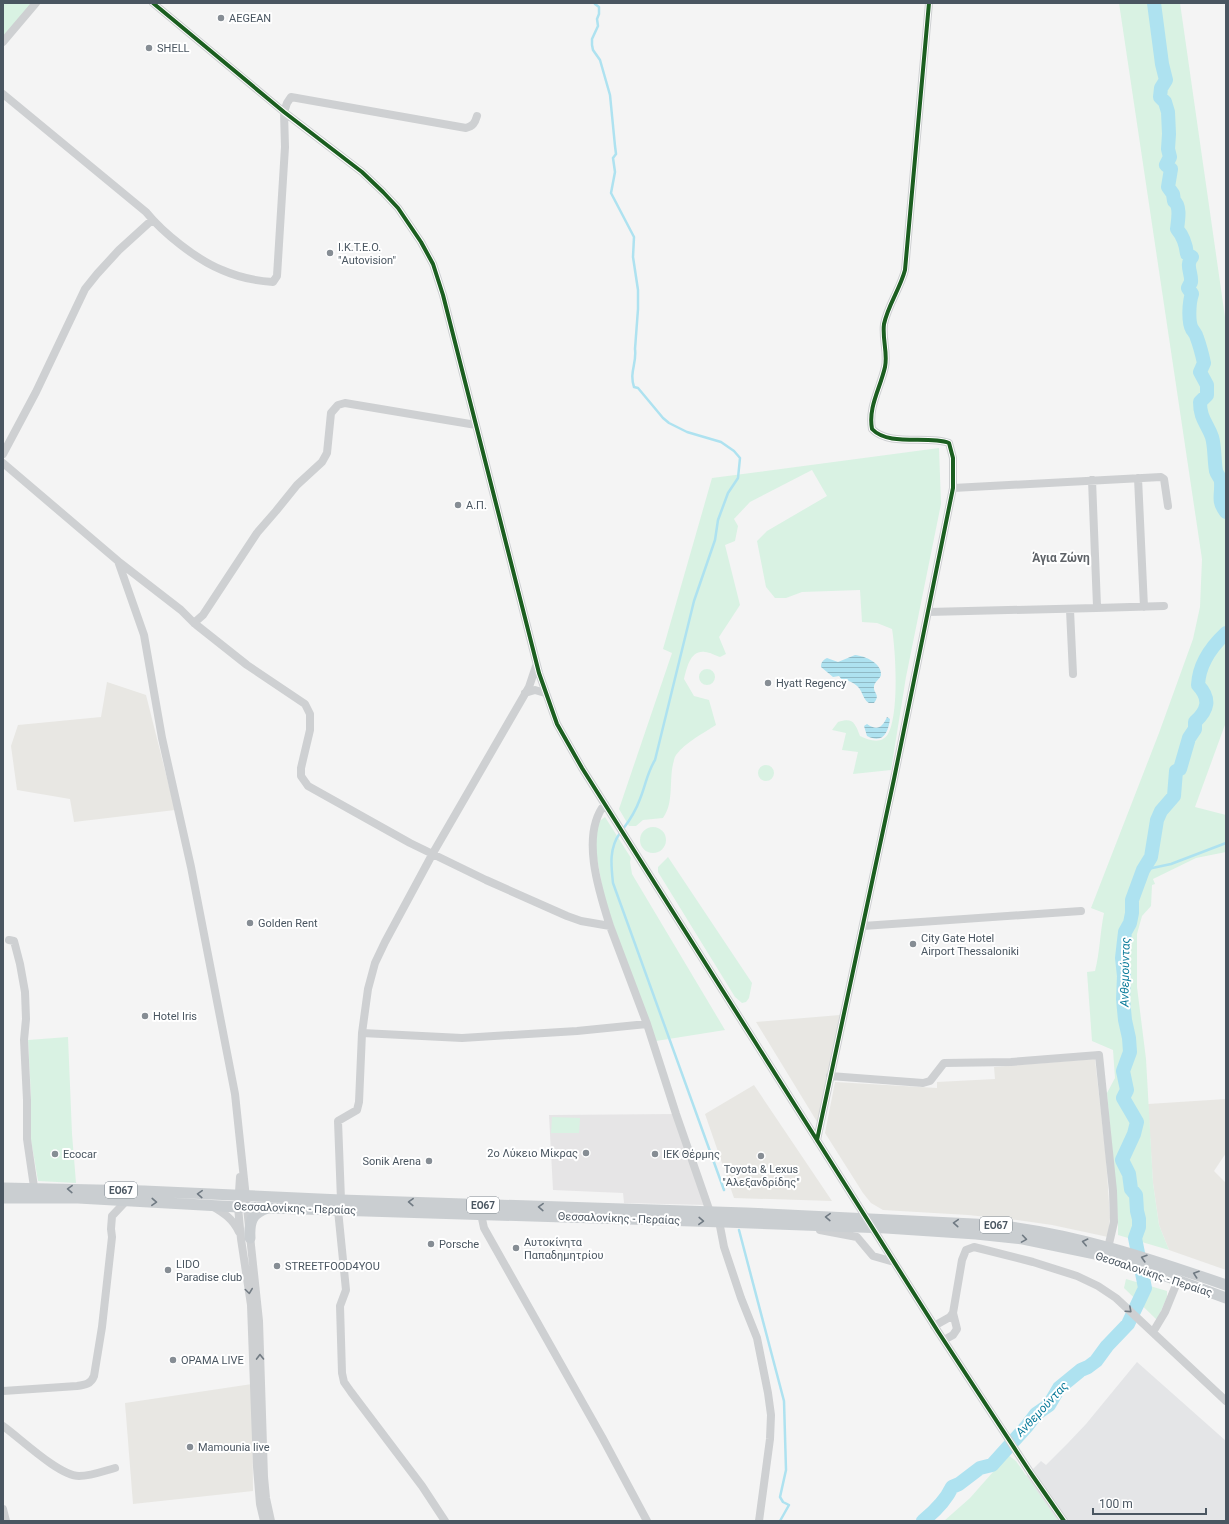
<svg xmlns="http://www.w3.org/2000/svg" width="1229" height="1524" viewBox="0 0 1229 1524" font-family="Roboto,sans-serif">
	<defs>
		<pattern id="water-rules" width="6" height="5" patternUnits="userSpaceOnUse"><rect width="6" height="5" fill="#aee2f0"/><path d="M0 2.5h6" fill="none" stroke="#90bac6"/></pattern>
	</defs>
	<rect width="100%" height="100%" fill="#f4f4f4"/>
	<!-- commercial -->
	<path fill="#e8e7e3" d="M107,682l39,13 29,115 -101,12 -4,-23 -53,-9 -6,-44 7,-21 83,-8z
		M840,1015l-21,110 -63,-103z
		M1095,1059l11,99 4,60 -2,19 -56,-12 -35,-5 -49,-5 -85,-5 -12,-7 -8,-10 -38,-60 10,-51 102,6v-6l58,-3 -1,-12z
		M754,1085l78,116 -98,-3 -29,-84z
		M1226,1099v54l-12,18 12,12v87l-57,-20 -10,-25 -6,-42 -5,-79z
		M252,1384l1,107 -120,13 -8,-101z"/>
	<!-- education -->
	<path fill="#e6e5e6" d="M676,1114l31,91 -83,-2 -1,-10 -70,-3 -4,-75z"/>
	<!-- airport -->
	<path fill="#e4e5e7" d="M1137,1362l89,79v80h-239l36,-42 18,-18 5,4 22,-22 18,-19z"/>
	<!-- green -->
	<path fill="#d9f2e3" d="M3,3h30l-30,36z
		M1119,3h61l46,321v398l-31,85 31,8v37l-30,6 -43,21 2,5 -3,1 -1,21 -9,10 -5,18v53l9,72 7,124 6,42 10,25 -51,-15v-14l-11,-128 8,-15 -2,-28 -21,-9 -5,-69 8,-1c5,-19 5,-39 9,-58l-13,-5 68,-175 34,-94 7,-32 2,-48z
		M939,448l2,56 -35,173 -15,93 -38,4 5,-22 -16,-2 4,-17 -14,-3 6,-8c15,-5 17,1 22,14 9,4 21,9 28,-2 11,-19 8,-82 4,-105l-15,-6 -15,-1 -2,-32 -58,2 -16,6h-11l-9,-11 -9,-46 10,-10 60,-35 -15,-26 -62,32 -16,17 4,7 -3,15 -10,4 15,60 -21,32 7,17 -6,3c-4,-1 -10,-5 -15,-5 -15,-2 -18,16 -21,27l10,17 15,4 7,25c-14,9 -30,17 -40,30 -2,3 -2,6 -3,9 -4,18 1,39 -10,54l-20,2 -7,6h-7l-10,-17 53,-156 -9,-4 49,-171z
		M699 677a8 8 0 1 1 16 0a8 8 0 1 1-16 0Z
		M758 773a8 8 0 1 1 16 0a8 8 0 1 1-16 0Z
		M605,817l26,41 -1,4 2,12 93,156 -69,11 -51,-139 -10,-55 2,-24z
		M640 840a13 13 0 1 1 26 0a13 13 0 1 1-26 0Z
		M668,857l84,126 -3,15 -3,4 -4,1 -7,-6 -77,-125v-5z
		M68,1037l4,97 4,49 -38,-2 -7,-41v-45l-3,-55z
		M552,1117l28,1 -1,15h-28z
		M1126,1279l41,12v6l-10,23 -33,-32z
		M1008,1455l8,6 42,60h-114l26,-23z"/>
	<!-- water -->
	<path fill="url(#water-rules)" d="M855,655c10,1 27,8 26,20 -1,4 -6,6 -7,11 -1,8 7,8 0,17h-5c-8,-5 -5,-14 -16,-20 -4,-2 -5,-3 -10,-2l-4,-5 -6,1 -12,-10c0,-5 2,-7 6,-9l11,4z
		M887,717l3,2c-2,14 -7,25 -23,17l-3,-10 3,-2c10,7 15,4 20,-7z"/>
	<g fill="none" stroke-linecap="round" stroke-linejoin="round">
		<!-- stream -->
		<path stroke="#aee2f0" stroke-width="2.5" d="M596,3l-1,1 4,3v7l-2,5 1,7 -6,13v6l1,5 7,10 10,35 5,51 1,8 -3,4 2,14 -4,21 23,44 -1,20 5,33v19l-3,40c2,14 -6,23 -1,38l4,1 25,30 6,5 18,9 34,10 13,9 6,7 -2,20 -10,15 -10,27 -3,20 -21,61 -39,159c-8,13 -9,24 -15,39 -4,11 -10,21 -17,30
			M620,833c-11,15 -9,32 -7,50l111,307
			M1143,870l28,-6 55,-21
			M739,1230l45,171 2,69 -6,27 3,5 6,3 -9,16"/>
		<!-- river -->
		<path stroke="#aee2f0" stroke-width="14" d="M1154,3l8,61 4,16 -5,8 -1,9 5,5 3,10 1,22 -1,15 2,8 -4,8 5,4 -3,18 5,7 1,7c7,5 4,20 3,28 6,7 9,16 10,25l5,3c-7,8 0,16 -1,25 -1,2 -2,4 -3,6l4,6c-3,8 -4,28 0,35 2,3 4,5 5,9 3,8 5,16 7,25l-4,9 7,13v10l-7,7c0,17 7,21 12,35 3,10 2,23 4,34 1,4 5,7 5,11 1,14 -4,18 5,30
			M923,1521c11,-9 23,-21 29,-34l7,-3 21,-16 12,-3 35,-39 9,-12 13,-9 10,-17 22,-18 7,-3 8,-6 11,-15 21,-22 17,-36 -10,-50 4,-11v-8l-2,-8 -1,-16 -5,-6 -2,-15 -7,-14 12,-26 3,-12 -14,-24 4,-8 -4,-19 7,-19 -1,-14 -4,-18 -2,-21 1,-23 -2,-18 3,-26 5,-9 2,-10v-13l11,-30 8,-13 6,-37 4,-9 13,-15 2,-25 4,-2 9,-31 6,-9v-7c13,-12 16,-23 3,-37 1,-21 13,-38 28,-52"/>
		<!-- minor -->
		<path stroke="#ced0d2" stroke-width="8" d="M153,3l131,109 78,60 21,20 15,16 23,34 12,22 10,31 96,378 18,51 25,44 355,562 93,142 34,49
			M3,42l33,-39
			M3,94l143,118c17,21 51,48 76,58 16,7 35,11 51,12l4,-6 8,-129 -1,-35 3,-9 4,-6 175,31c7,-2 9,-5 11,-12
			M3,454l33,-62 49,-103 12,-15 22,-24 33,-30
			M3,463l115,98 26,74 18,103 29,129 44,227 24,227 5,156 2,21 5,23
			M1138,478l6,129
			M953,488l208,-11 3,2 4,27
			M119,562l62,48 13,13 53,42 58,39 5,10v16l-9,38v8l7,10 102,57 76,37 81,36 14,5 29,5c-11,-34 -30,-92 -5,-122
			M1096,608l68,-2
			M1070,610l3,64
			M928,612l168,-4 1,-2 -5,-126
			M194,623l9,-8 54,-82 19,-22 21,-26 25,-23 5,-9 4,-40 7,-8 7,-2 131,22
			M525,693l10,-3 10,3
			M610,926l37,98 29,90 34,98
			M863,926l218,-15
			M9,940l5,1 6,23 5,28 1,27 -2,21 3,60v39l7,48
			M362,1033l6,-44 7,-26 10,-21 48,-89 96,-166 7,-21
			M830,1076l93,7 7,-2 14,-18 67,-1 88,-7 14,136 1,31 -6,26
			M817,1140l77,-361 59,-291v-30l-4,-15c-21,-8 -60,4 -77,-14 -4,-22 8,-40 13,-62 3,-14 -3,-28 -1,-43 4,-19 16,-35 21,-54l24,-267
			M240,1177l-2,30 3,32 10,66 6,162 3,37 4,17
			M341,1200l-3,-79 19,-11 2,-8 3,-69 100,5 115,-7 70,-7
			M212,1206c12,7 21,13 27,26
			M338,1210l8,80 -6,16 2,67 2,9 7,10 71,94 23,35
			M481,1214l3,14 118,209 45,84
			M719,1221l5,26 17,51 16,40 11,55 3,22 -1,24 -11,82
			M820,1230l37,7 16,19 21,6
			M934,1326l16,-9 3,-4 9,-53 4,-10 8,-3 59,15 44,14 21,10 18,12 110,103
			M1153,1332l12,-20 13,-32
			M944,1340l9,-5 4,-6 -4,-16
			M3,1391l74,-5c8,-1 14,-2 17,-10l8,-49 10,-90 -1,-8 1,-13 15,-16
			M3,1426c17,12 56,50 76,50 12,0 25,-5 36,-8
			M3,1509l3,12"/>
		<!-- major -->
		<path stroke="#caced1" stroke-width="11" d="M3,1188l141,3 197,9 405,13 248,12c79,8 157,34 232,60
			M3,1198h75l160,9 486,15 162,6 90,6 47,5 82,17 58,19 63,23
			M250,1238c-1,-17 2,-25 18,-30"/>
		<!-- cycleway casing -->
		<g stroke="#fff" stroke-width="6">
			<path id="cycleway" d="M153,3l131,109 78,60 21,20 15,16 23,34 12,22 10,31 96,378 18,51 25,44 355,562 93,142 34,49
				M817,1140l77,-361 59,-291v-30l-4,-15c-21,-8 -60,4 -77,-14 -4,-22 8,-40 13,-62 3,-14 -3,-28 -1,-43 4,-19 16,-35 21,-54l24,-267"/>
		</g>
		<!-- cycleway -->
		<use href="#cycleway" stroke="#1b5e20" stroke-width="4"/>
	</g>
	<!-- one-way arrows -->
	<defs><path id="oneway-chevron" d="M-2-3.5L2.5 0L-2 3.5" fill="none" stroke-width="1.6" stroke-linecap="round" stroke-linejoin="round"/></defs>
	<g stroke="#707a83">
		<use href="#oneway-chevron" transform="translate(70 1189) rotate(-178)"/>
		<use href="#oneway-chevron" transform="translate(200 1194) rotate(-177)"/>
		<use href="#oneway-chevron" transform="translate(154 1202) rotate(3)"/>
		<use href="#oneway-chevron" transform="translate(411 1202) rotate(-178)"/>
		<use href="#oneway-chevron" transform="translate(541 1207) rotate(-178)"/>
		<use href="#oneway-chevron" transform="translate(828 1217) rotate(-178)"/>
		<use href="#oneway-chevron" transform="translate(701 1221) rotate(2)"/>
		<use href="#oneway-chevron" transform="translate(956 1223) rotate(-176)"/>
		<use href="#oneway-chevron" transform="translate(1024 1239) rotate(9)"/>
		<use href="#oneway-chevron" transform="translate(1085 1242) rotate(-167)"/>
		<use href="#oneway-chevron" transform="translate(1144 1258) rotate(-163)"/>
		<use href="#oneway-chevron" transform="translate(1196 1274) rotate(-161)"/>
	</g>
	<g stroke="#727b83">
		<use href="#oneway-chevron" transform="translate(249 1291) rotate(82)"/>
		<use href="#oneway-chevron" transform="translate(1129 1310) rotate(42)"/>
		<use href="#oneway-chevron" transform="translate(260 1357) rotate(-91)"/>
	</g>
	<!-- markers -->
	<g fill="#868d94" stroke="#fff" stroke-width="1.5">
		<circle cx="221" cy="18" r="4"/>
		<circle cx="149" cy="48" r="4"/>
		<circle cx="330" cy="253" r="4"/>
		<circle cx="458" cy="505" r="4"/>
		<circle cx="768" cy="683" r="4"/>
		<circle cx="250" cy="923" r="4"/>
		<circle cx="913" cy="944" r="4"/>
		<circle cx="145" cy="1016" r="4"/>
		<circle cx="586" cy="1153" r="4"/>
		<circle cx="55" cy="1154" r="4"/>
		<circle cx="655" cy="1154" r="4"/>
		<circle cx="761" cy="1156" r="4"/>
		<circle cx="429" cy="1161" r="4"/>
		<circle cx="431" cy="1244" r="4"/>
		<circle cx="516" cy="1248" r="4"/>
		<circle cx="277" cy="1266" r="4"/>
		<circle cx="168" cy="1270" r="4"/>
		<circle cx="173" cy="1360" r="4"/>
		<circle cx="190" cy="1447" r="4"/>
	</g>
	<g text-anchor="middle" stroke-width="4" stroke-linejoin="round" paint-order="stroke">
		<!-- shield labels -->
		<g fill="#fff" stroke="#808990" stroke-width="1">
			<rect x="105" y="1182" width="32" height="16" rx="3"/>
			<rect x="467" y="1197" width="32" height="16" rx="3"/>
			<rect x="980" y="1217" width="32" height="16" rx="3"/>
		</g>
		<g font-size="10" font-weight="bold" fill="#4a5661">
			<text x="121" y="1194">ΕΟ67</text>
			<text x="483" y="1209">ΕΟ67</text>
			<text x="996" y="1229">ΕΟ67</text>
		</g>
		<!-- poi labels -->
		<g font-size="11" fill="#4a5661" stroke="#fff" text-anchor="start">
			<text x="229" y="22">AEGEAN</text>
			<text x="157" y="52">SHELL</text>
			<text x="338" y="251">I.Κ.Τ.Ε.Ο.<tspan x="338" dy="13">"Autovision"</tspan></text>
			<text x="466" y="509">Α.Π.</text>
			<text x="776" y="687">Hyatt Regency</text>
			<text x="258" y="927">Golden Rent</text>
			<text x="921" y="942">City Gate Hotel<tspan x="921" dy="13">Airport Thessaloniki</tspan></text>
			<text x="153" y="1020">Hotel Iris</text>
			<text x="578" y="1157" text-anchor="end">2ο Λύκειο Μίκρας</text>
			<text x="63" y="1158">Ecocar</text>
			<text x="663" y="1158">ΙΕΚ Θέρμης</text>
			<text x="421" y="1165" text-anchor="end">Sonik Arena</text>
			<text x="761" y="1173" text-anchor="middle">Toyota &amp; Lexus<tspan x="761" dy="13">"Αλεξανδρίδης"</tspan></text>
			<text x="524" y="1246">Αυτοκίνητα<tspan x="524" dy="13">Παπαδημητρίου</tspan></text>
			<text x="439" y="1248">Porsche</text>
			<text x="176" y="1268">LIDO<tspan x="176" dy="13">Paradise club</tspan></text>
			<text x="285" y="1270">STREETFOOD4YOU</text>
			<text x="181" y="1364">ΟΡΑΜΑ LIVE</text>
			<text x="198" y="1451">Mamounia live</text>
		</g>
		<!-- street labels -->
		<g font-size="11" fill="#4a5661" stroke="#fff">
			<text transform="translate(295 1208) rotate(2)" y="4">Θεσσαλονίκης - Περαίας</text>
			<text transform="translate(619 1218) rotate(2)" y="4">Θεσσαλονίκης - Περαίας</text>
			<text transform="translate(1154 1274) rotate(18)" y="4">Θεσσαλονίκης - Περαίας</text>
		</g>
		<!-- neighbourhood labels -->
		<g font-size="12" font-weight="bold" fill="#5f6368" stroke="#fff">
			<text x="1061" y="562">Άγια Ζώνη</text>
		</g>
		<!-- water labels -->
		<g font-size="12" font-style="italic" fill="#0c7c9b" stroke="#fff">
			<text transform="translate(1125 972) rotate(-89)" y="4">Ανθεμούντας</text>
			<text transform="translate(1042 1409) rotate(-47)" y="4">Ανθεμούντας</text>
		</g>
	</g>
	<!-- border -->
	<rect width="1229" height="1524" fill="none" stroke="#4a5661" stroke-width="8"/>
	<!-- scale -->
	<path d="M1093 1508v6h113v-6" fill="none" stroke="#4a5661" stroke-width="2"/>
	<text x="1099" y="1508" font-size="12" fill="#4a5661" stroke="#ffffff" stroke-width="3" paint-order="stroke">100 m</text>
</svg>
